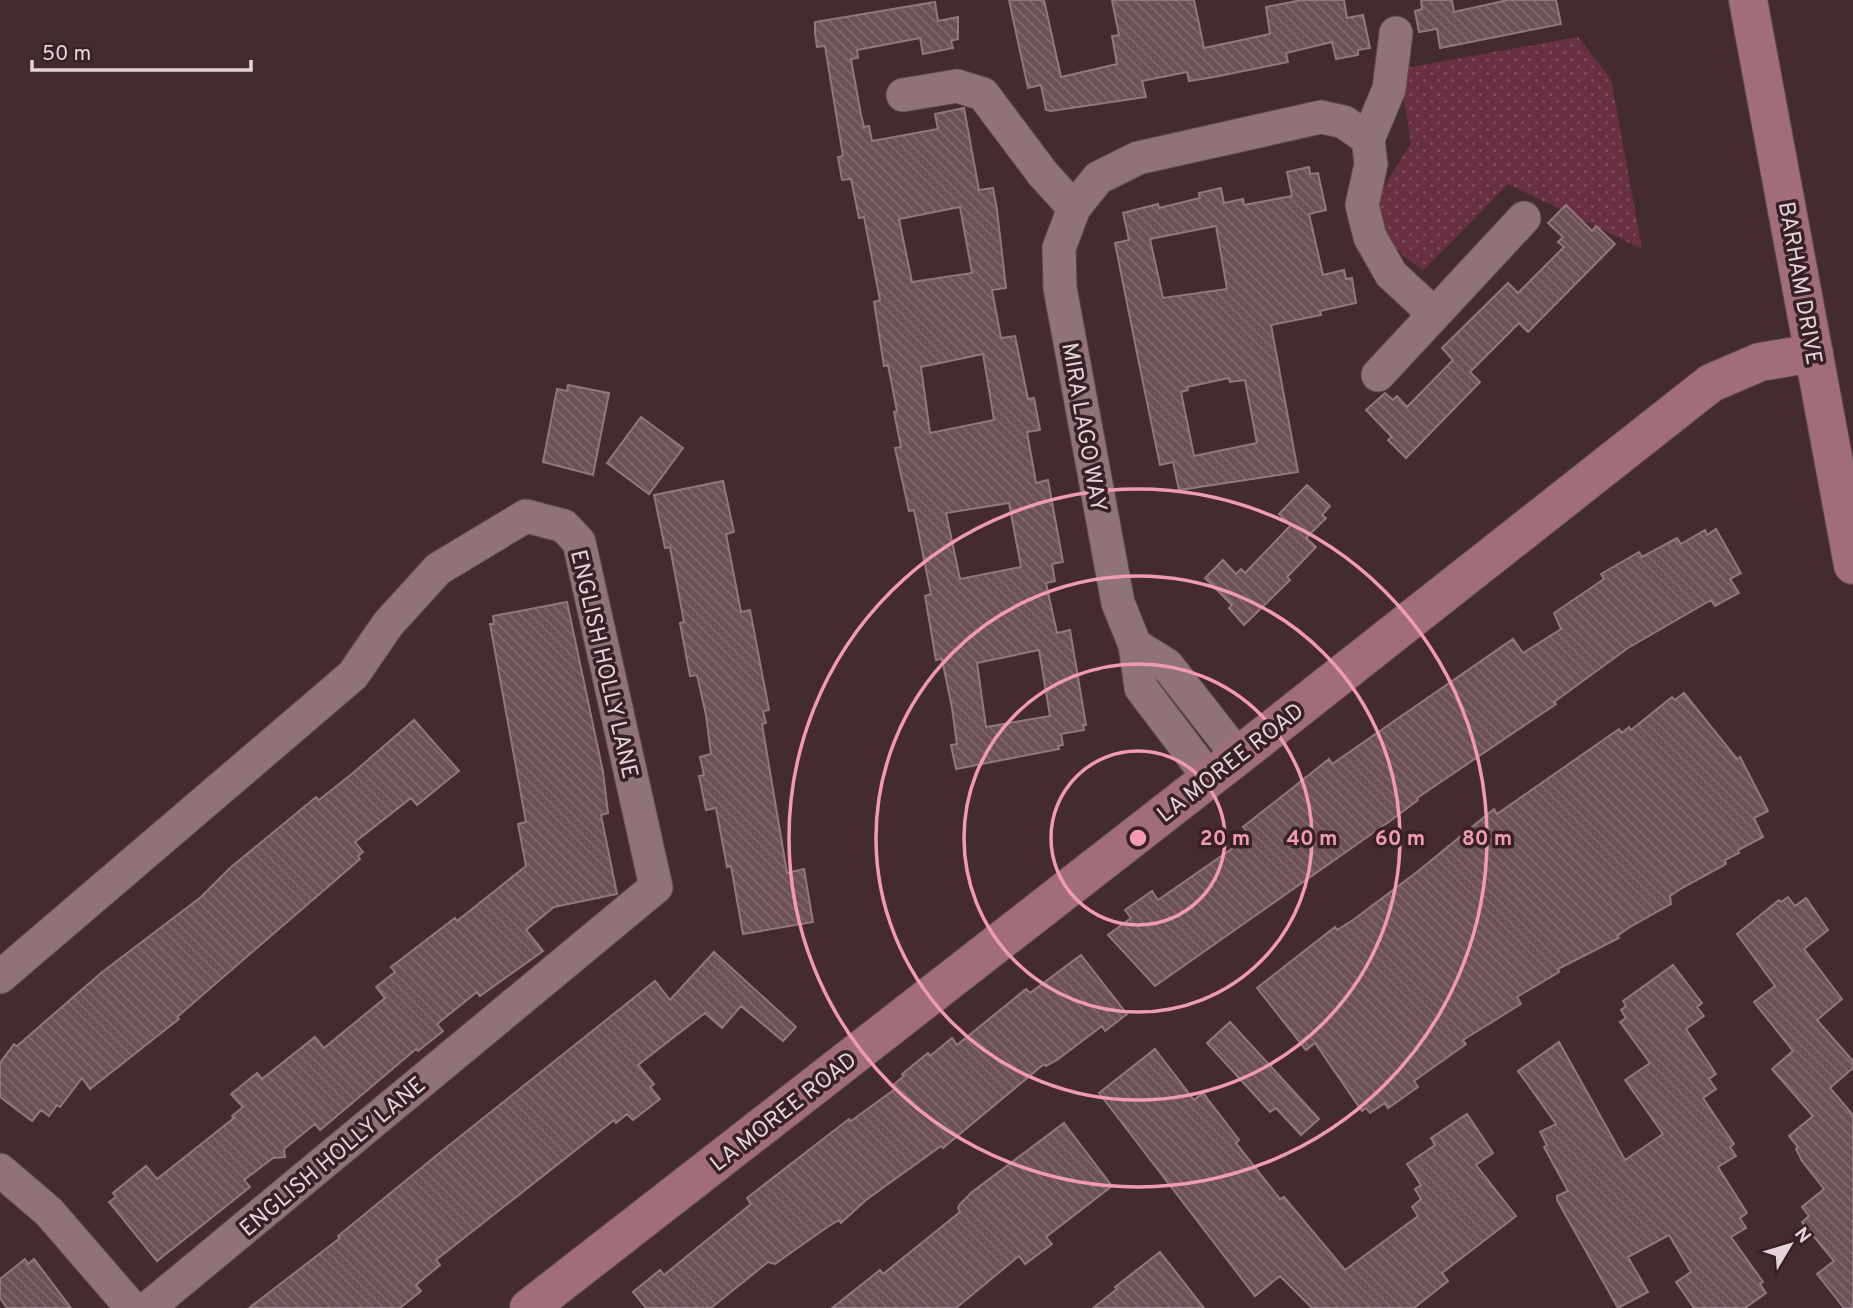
<svg xmlns="http://www.w3.org/2000/svg" width="1853" height="1308" viewBox="0 0 1853 1308" font-family="Overpass,sans-serif">
	<defs>
		<pattern id="grass-dots" width="8" height="8" patternUnits="userSpaceOnUse" patternTransform="scale(1.75)"><rect width="8" height="8" fill="#683040"/><path d="M2 2h.1M6 6h.1" fill="none" stroke="#7d4d5b" stroke-width="1.8" stroke-linecap="round"/></pattern>
		<pattern id="building-back-hatch" width="6" height="6" patternUnits="userSpaceOnUse" patternTransform="scale(1.75)"><rect width="6" height="6" fill="#6b5056"/><path d="M-1 5l2 2M0 0l6 6M5-1l2 2" fill="none" stroke="#80686e"/></pattern>
	</defs>
	<rect width="100%" height="100%" fill="#432b30"/>
	<!-- grass -->
	<path fill="url(#grass-dots)" d="M1578,37l33,42 31,170 -134,-65 -84,86c-28,-16 -42,-36 -50,-67l37,-60 -9,-55 3,-20z"/>
	<!-- building -->
	<path fill="url(#building-back-hatch)" stroke="#94777e" stroke-width="2" fill-rule="evenodd" d="M1009,0h35l17,77 56,-13 -5,-28 7,-1 -7,-35h82l10,48 66,-14 -4,-27 36,-7h42l3,18 16,-3 7,33 -12,2v5l-22,4 -4,-17 -46,11 2,9 -74,15 -25,4 -2,-9 -45,9 4,16 -95,14 -5,-1 -5,-25 -13,3z
		M1421,0h31l2,12 54,-12h48l5,24 -121,24 -3,-19 -18,3 -4,-21 7,-2z
		M935,2l3,19 20,-4v22l-7,2 2,7 -30,6 -3,-16 -63,12 1,8 -7,1 10,56 3,12 5,-1 3,15 66,-12 -3,-15 29,-6 15,82 14,-2 4,22 9,78 -14,2 9,48 14,-2 13,63 6,-1 6,32 -13,2 9,51 12,-3 15,82 -11,2 3,17 -9,2 11,50 13,-3 16,95h-3l1,5 -23,4 2,11 -5,1 1,3 -103,20 -5,-24 6,-1 -5,-36 -10,-49 -6,1 -11,-64 6,-2 -17,-84 -5,1 -14,-63 6,-1 -7,-35 3,-1 -9,-46 -4,1 -10,-64 6,-2 -16,-83 -5,1 -8,-39 -9,1 -4,-23 5,-1 -18,-110 -8,1 -2,-14v-11zM960,207l12,66 -60,9 -13,-63zM983,354l11,66 -64,13 -9,-66zM1009,503l12,64 -61,12 -14,-66zM1039,650l11,66 -64,11 -9,-64z
		M1309,167l1,7 8,-1 8,37 -17,4 14,61 21,-5 2,9 6,-1 4,25 -36,8 1,4 -50,10 27,147 -119,18 -6,-28 -13,3 -21,-102 -24,-120 14,-3 -6,-27 35,-9 1,4 41,-10 -1,-5 22,-5 3,15 19,-4 1,6 48,-9 -5,-24zM1216,226l11,63 -64,9 -13,-59zM1229,378l1,4 15,-2 12,63 -63,13 -13,-64 7,-2 -1,-3z
		M1566,205l26,26 4,-5 19,18 -87,88 -9,-9 -49,49 10,10 -74,76 -18,-18 4,-3 -26,-27 19,-17 8,7 4,-4 10,11 46,-47 -11,-12 66,-65 10,10 46,-46 -6,-5 5,-5 -15,-14z
		M568,385l41,8 -16,82 -50,-13 14,-73 10,2z
		M641,417l42,31 -34,46 -42,-31z
		M723,481l11,51 -8,2 15,78 9,-2 19,100 -6,1 3,12 -4,1 25,149 17,-4 9,53 -70,12 -12,-68 -4,1 -11,-59 -10,2 -7,-34 5,-1 -4,-18 11,-3 -5,-39 -9,-40 -7,1 -10,-53 4,-1 -14,-75 -5,1 -11,-53z
		M1307,485l23,21 -8,9 4,3 -20,20 10,9 -29,30 3,3 -46,45 -15,-17 3,-3 -27,-27 18,-18 13,14 5,-5 4,4 46,-48 -12,-11z
		M1716,529l25,44 -11,6 9,14 -24,13 -4,-6 -83,48 -74,54 2,2 -139,94 1,2 -28,21 -235,165 -47,-51 23,-17 -6,-8 27,-19 6,9 92,-64 -7,-9 86,-68 3,5 181,-125 10,14 38,-24 -7,-16 50,-34 -3,-5 38,-22 3,5 35,-19 4,6 24,-14 2,5z
		M567,602l36,170 5,41 -7,2 16,79 -63,13 -28,23 17,21 -63,45 -3,-4 -40,32 6,7 -25,20 -2,-2 -96,81 -5,-6 -31,25 1,8 -12,1 -29,22 6,7 -93,74 -48,-59 7,-5 -3,-4 33,-27 11,13 77,-61 -2,-2 11,-9 -12,-13 26,-21 5,6 53,-42 9,11 61,-50 -9,-11 19,-15 -4,-5 64,-49 2,3 69,-55 -8,-42 8,-2 -36,-198h4l-1,-8z
		M1684,693l53,66 3,-2 28,54 -14,7 9,19 -25,13 1,3 -14,7 1,4 -44,24 -12,8 1,8 -41,23 -13,9 2,2 -61,31 1,3 -42,25 4,7 -58,36 3,4 -52,37 4,6 -30,21 -3,-5 -15,10 -4,-5 -4,3 -47,-68 -9,7 -49,-62 78,-61 2,3 16,-10 64,-48 77,-63 3,5 122,-85 3,4 7,-6 2,3 41,-33 3,3z
		M414,720l45,51 -42,34 -6,-7 -56,44 8,10 -5,4 2,3 -183,158 2,2 -89,70 -8,-11 -22,29 -3,-2 -8,11 -8,-6 -9,11 -32,-24v-34l14,-19 3,2 84,-73 100,-76 29,-29 86,-71 3,3 34,-27z
		M1788,897l7,9 11,-8 22,32 -24,19 38,50 -25,21 36,41v7l-23,20 23,27v193h-9l-27,-34 17,-13 -32,-39 7,-6 -7,-9 22,-18 -22,-28 -6,-12 2,-2 -9,-11 24,-20 -41,-47 21,-18 -39,-49 21,-16 -38,-52 42,-34 2,2z
		M714,952l82,75 -13,14 -42,-35 -19,22 -17,-15 -67,52 16,19 -4,3 10,12 -27,21 -6,-6 -11,9 -2,-3 -178,140 4,5 -24,20 5,6 -21,17h-151l91,-70 -2,-2 99,-81 218,-174 15,19z
		M1081,955l46,59 -22,17 -3,-5 -45,34 -11,6 -2,-2 -101,84 -2,-2 -75,54 -25,23 -2,-3 -13,8 -51,36 -7,-2 -57,46h-65l-13,-16 27,-22 4,5 87,-71 -4,-6 102,-79 2,2 44,-32 -3,-3 12,-10 -2,-2 26,-21 2,3 22,-18 5,7 69,-56 4,4z
		M1673,965l29,38 -5,4 7,9 -18,13 30,45 -7,5 7,10 -13,9 31,46 -4,3 6,9 -18,11 29,46 -7,5 6,10 -15,9 32,45 -3,2 6,9 -21,15h-51l-18,-26 15,-10 -22,-37 -41,22 20,35 -30,16 -61,-108v-4l11,-5 -24,-44 3,-2 -7,-13 16,-8 -38,-53 41,-29 66,118 38,-26 -38,-54 25,-17 -30,-41 6,-4 -5,-8 5,-4 -3,-5z
		M1230,1022l89,97 -18,16 -25,-27 -6,4 -63,-69z
		M1155,1049l39,51 9,-7 36,47 -3,3 44,56 4,-2 61,73 73,-54 -6,-9 9,-8 -6,-10 6,-4 -14,-21 28,-19 -4,-7 36,-24 26,39 -17,12 40,51 -74,57 6,8 -34,27h-102l-32,-32 -25,20 -156,-203z
		M1064,1123l48,63 -66,51 6,7 -27,20 -6,-8 -63,52h-124l48,-38 3,4 77,-62 -2,-4 2,-4 12,-12z
		M1160,1252l44,56h-111l24,-19 -2,-2z
		M25,1259l3,5 6,-5 37,49h-64l-7,-10v-19z"/>
	<g fill="none" stroke-linecap="round" stroke-linejoin="round">
		<!-- street casing -->
		<g stroke="#5d494d" stroke-width="35">
			<path id="street" d="M903,95l54,-9 26,8 60,80 31,34
				M1368,139l21,-50 7,-56
				M1378,375l146,-157
				M1135,645l-17,-42 -58,-315 -1,-40 15,-40 24,-30 40,-20 183,-41 23,5 24,17 3,25 -9,41 8,32 21,37 42,39
				M1210,779l-69,-91 -6,-43 32,20 71,91
				M0,977l353,-302 35,-51 50,-55 88,-53 38,10 15,16 77,345 -508,421
				M0,1170l49,42 83,96"/>
		</g>
		<!-- secondary casing -->
		<g stroke="#5d494d" stroke-width="40">
			<path id="secondary" d="M1748,0l105,565
				M529,1308l709,-552 473,-373 49,-21 54,-9"/>
		</g>
		<!-- street -->
		<use href="#street" stroke="#8f7379" stroke-width="33"/>
		<!-- secondary -->
		<use href="#secondary" stroke="#a26d7b" stroke-width="38"/>
	</g>
	<!-- distance rings -->
	<g fill="none" stroke="#f29aaf" stroke-width="3.5">
		<circle cx="1138" cy="838" r="87"/>
		<circle cx="1138" cy="838" r="174"/>
		<circle cx="1138" cy="838" r="262"/>
		<circle cx="1138" cy="838" r="349"/>
	</g>
	<g text-anchor="middle" stroke-width="7" stroke-linejoin="round" paint-order="stroke">
		<!-- street labels -->
		<g font-size="23" fill="#e4d4d7" stroke="#382126">
			<text transform="translate(1801 283) rotate(80)" y="8">BARHAM DRIVE</text>
			<text transform="translate(1085 427) rotate(80)" y="8">MIRA LAGO WAY</text>
			<text transform="translate(605 664) rotate(77)" y="8">ENGLISH HOLLY LANE</text>
			<text transform="translate(1230 762) rotate(-38)" y="8">LA MOREE ROAD</text>
			<text transform="translate(783 1111) rotate(-38)" y="8">LA MOREE ROAD</text>
			<text transform="translate(332 1156) rotate(-40)" y="8">ENGLISH HOLLY LANE</text>
		</g>
	</g>
	<circle cx="1138" cy="838" r="10" fill="#f29aaf" stroke="#382126" stroke-width="3.5"/>
	<g font-size="21" text-anchor="middle" font-weight="bold" fill="#f29aaf" stroke="#382126" stroke-width="7" stroke-linejoin="round" paint-order="stroke">
		<text x="1225" y="845">20 m</text>
		<text x="1312" y="845">40 m</text>
		<text x="1400" y="845">60 m</text>
		<text x="1487" y="845">80 m</text>
	</g>
	<!-- north arrow -->
	<g transform="translate(1790 1245) rotate(52)" stroke="#382126" stroke-width="5" paint-order="stroke">
	<path d="M0-5L12 26L0 18L-12 26Z" fill="#e4d4d7"/>
	<text y="-10" font-size="19" font-weight="bold" text-anchor="middle" fill="#e4d4d7">N</text>
	</g>
	<!-- scale -->
	<path d="M32 60v10h219v-10" fill="none" stroke="#e4d4d7" stroke-width="3.5"/>
	<text x="42" y="60" font-size="21" fill="#e4d4d7" stroke="#382126" stroke-width="5" paint-order="stroke">50 m</text>
</svg>
